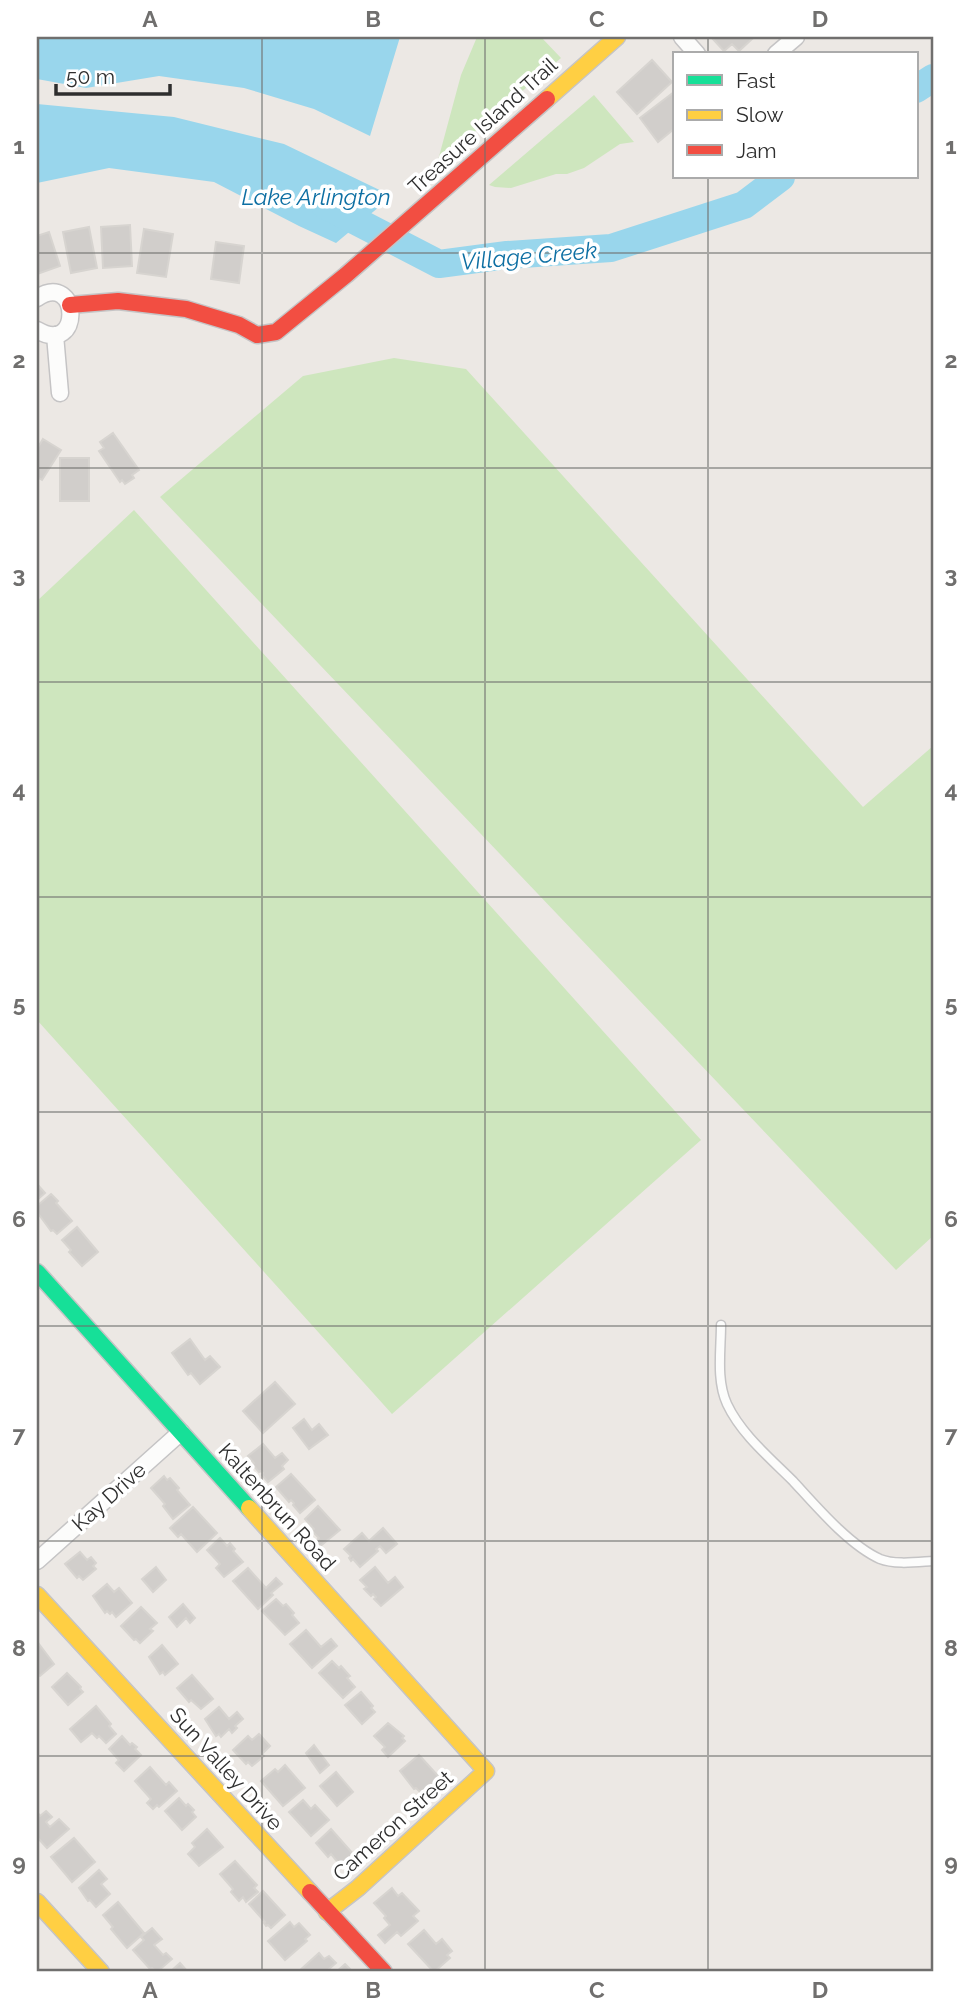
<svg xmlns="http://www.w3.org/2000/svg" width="970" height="2009" viewBox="0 0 970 2009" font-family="Raleway,sans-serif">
	<rect width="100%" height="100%" fill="#ece8e4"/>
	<!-- green -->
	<path fill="#cee6be" d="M477,37h64l20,21 -124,106 24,-89z
		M594,95l40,47 -14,2 -36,24 -17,6h-11l-45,14 -16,-1 -6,-2z
		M394,358l72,11 397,438 70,-61v490l-37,34 -736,-773 143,-121z
		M134,510l567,630 -309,274 -355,-394v-419z"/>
	<!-- water -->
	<path fill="#99d6ec" d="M37,37h363l-30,99 -56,-27 -70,-21 -85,-12 -73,12 -49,-9z
		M37,104l137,13 110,27 108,52 -56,47 -37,-17 -85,-44 -105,-14 -72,15z"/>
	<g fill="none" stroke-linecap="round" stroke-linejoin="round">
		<!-- river -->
		<path stroke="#99d6ec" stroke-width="28" d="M916,89l17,-11
			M325,205l114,59 68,-9 104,-7 133,-43 37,-28"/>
	</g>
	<!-- building -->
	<path fill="#d1cecb" stroke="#d7d4d0" stroke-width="2" d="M711,37h39l2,2 -13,12 -7,-7 -8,7z
		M652,60l20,22 -35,32 -20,-22z
		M674,92v37l-16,13 -18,-24z
		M130,225l2,41 -29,2 -2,-41z
		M89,227l8,41 -26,5 -8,-41z
		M144,229l29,5 -7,43 -29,-4z
		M49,232l11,34 -23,8v-38z
		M216,242l28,4 -5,37 -28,-4z
		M113,433l26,37 -7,5 2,3 -9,6 -3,-4 -2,2 -21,-31 5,-3 -4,-6z
		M43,439l18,11 -19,30 -5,-3v-28z
		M60,458h29v43h-29z
		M37,1184l8,9 -8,7z
		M51,1194l7,7 -2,2 16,18 -15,13 -4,-4 -2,1 -14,-19v-6z
		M77,1227l21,25 -16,14 -13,-14 2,-2 -9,-10z
		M190,1339l15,21 5,-4 10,11 -20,17 -9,-11 -3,2 -16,-22z
		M275,1382l20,22 -32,29 -20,-22z
		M304,1419l8,11 7,-6 9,11 -19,14 -16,-21z
		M263,1444l12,14 7,-5 6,7 -6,6 2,3 -16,13 -6,-7 1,-2 -2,-2 -2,1 -7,-8 2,-1 -6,-7z
		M291,1474l24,26 -15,13 -7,-8 1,-2 -3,-3 -2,2 -13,-15z
		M164,1476l3,4 3,-2 9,10 -2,2 13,15 -17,14 -10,-13 2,-2 -14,-16z
		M318,1506l22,24 -27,22 -4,-5 10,-9 -7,-7 2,-2 -9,-10z
		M193,1507l24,26 -20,19 -16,-18 -3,3 -8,-9z
		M383,1528l14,16 -11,9 -6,-7 -4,3 2,2 -18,16 -7,-8 -2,2 -2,-3 2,-2 -7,-7 18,-16 7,8z
		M220,1538l7,8 3,-3 5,6 -2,2 10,11 -19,15 -8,-9 4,-4 -13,-14z
		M80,1552l7,8 4,-3 5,6 -3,3 3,3 -13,11 -4,-4 -2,2 -12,-14z
		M156,1567l10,13 -13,12 -11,-13z
		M375,1567l13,16 7,-6 8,10 -22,19 -7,-7 2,-2 -3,-3 -2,2 -7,-7 3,-2 -7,-7z
		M248,1568l18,20 10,-10 6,6 -11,9 2,2 -15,14 -25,-28z
		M107,1584l7,8 5,-4 13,15 -16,14 -4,-5 -2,2 -3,-3 -2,2 -12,-17z
		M276,1599l7,7 3,-2 8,9 -2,2 7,8 -14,12 -23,-24z
		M183,1604l12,14 -5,5 -4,-5 -9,9 -8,-10z
		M141,1607l16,16 -7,6 3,2 -13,12 -4,-4 -2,1 -13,-14z
		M306,1630l15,17 10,-8 6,7 -25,22 -22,-24z
		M39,1644l15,20 -14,12 -2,-2 -1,1v-29z
		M162,1645l16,19 -13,11 -2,-3 -3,2 -11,-17z
		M332,1661l7,7 2,-2 9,10 -3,2 8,9 -12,11 -24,-25z
		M67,1673l14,14 -1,2 3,3 -15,13 -16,-18z
		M192,1675l21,24 -12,10 -10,-9 -2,2 -12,-14z
		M361,1692l12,14 -2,2 4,4 -13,12 -17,-19z
		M96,1706l15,18 -2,2 7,8 -10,9 -7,-7 -2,2 -5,-5 -11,9 -11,-13z
		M219,1707l10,12 8,-7 6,7 -8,7 2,2 -5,5 -3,-4 -8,8 -2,-3 -3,2 -11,-17z
		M388,1723l16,13 -2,2 3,3 -17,16 -6,-7 3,-3 -11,-11z
		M259,1734l11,12 -8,8 2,2 -12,10 -4,-4 -2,2 -13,-14 15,-14 4,4z
		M122,1736l8,9 2,-2 5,4 -2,2 6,6 -17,16 -8,-8 3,-3 -10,-11z
		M314,1745l15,20 -9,8 -14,-20z
		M419,1755l20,22 -18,16 -5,-5 -2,1 -14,-18z
		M285,1765l20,23 -22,18 -22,-25 14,-12 3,3z
		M150,1767l16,18 3,-3 8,9 -18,16 -2,-2 -4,4 -6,-6 4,-4 -16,-18z
		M336,1772l17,20 -16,14 -17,-20z
		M179,1798l7,8 2,-2 6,6 -2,2 4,5 -14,13 -17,-19z
		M303,1800l8,9 4,-4 14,15 -18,16 -22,-24z
		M46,1811l6,6 -6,5 4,5 9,-8 10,10 -22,19 -10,-11v-22l1,-2 2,3z
		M207,1829l16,18 -24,19 -11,-12 7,-7 -3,-4z
		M331,1829l23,26 -13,11 -10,-12 -3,3 -12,-14z
		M74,1838l21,24 -23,20 -21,-25z
		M235,1861l22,24 -3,3 4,4 -12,10 -3,-5 -4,4 -8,-9 2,-3 -13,-15z
		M99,1870l8,9 -6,5 9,10 -14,13 -6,-7 -2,1 -9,-13z
		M392,1888l6,8 4,-3 17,18 -6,5 5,5 -17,15 -4,-4 -12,11 -7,-8 12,-10 -6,-7 2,-2 -12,-13z
		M263,1891l22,24 -14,13 -3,-3 -2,1 -2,-3 1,-1 -16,-18z
		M118,1902l26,31 -17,15 -16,-19 2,-2 -10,-12z
		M290,1922l4,5 5,-4 11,12 -5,4 2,2 -22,19 -17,-19z
		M152,1928l10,11 -8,6 9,10 3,-2 6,6 -15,13 -5,-4 -2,1 -17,-19 11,-10 -3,-3z
		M424,1930l12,14 6,-5 10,12 -5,4 3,3 -16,14 -26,-28z
		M319,1953l5,6 5,-3 7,7 -7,6 3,3h-34z
		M180,1963l8,9h-18z
		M345,1964l5,5 -3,3h-11z"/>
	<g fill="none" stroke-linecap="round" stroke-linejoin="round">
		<!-- lane casing -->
		<g stroke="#c5c4c5" stroke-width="11">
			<path id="lane" d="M721,1325c0,25 -5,55 6,79 14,30 43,54 66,77 23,25 56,64 87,78 15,6 37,3 53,2"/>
		</g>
		<!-- street casing -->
		<g stroke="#c5c4c5" stroke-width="19">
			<path id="street" d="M682,37l15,17
				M776,54l20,-17
				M37,298c43,-28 46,59 0,32
				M55,335l5,58
				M37,1561l144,-129"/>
		</g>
		<!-- fast casing -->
		<g stroke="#c5c4c5" stroke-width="19">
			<path id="fast" d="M37,1272l212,236"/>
		</g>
		<!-- slow casing -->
		<g stroke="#c5c4c5" stroke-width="19">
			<path id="slow" d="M547,99l70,-62
				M249,1508l237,263 -128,117 -31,24
				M37,1595l273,297
				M37,1902l64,70"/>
		</g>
		<!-- jam casing -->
		<g stroke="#c5c4c5" stroke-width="19">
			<path id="jam" d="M70,305l48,-4 68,8 53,16 18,10 19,-3 70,-57 201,-176
				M310,1892l74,80"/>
		</g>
		<!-- lane -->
		<use href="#lane" stroke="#fcfcfb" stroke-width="8"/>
		<!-- street -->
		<use href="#street" stroke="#fcfcfb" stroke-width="16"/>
		<!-- fast -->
		<use href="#fast" stroke="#16e098" stroke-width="16"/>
		<!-- slow -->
		<use href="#slow" stroke="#ffcf43" stroke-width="16"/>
		<!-- jam -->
		<use href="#jam" stroke="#f24e42" stroke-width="16"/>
	</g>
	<!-- grid -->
	<path fill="none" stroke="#706f6e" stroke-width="2" stroke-opacity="0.55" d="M262,37v1935M485,37v1935M708,37v17M708,177v1795M37,253h896M37,468h896M37,682h896M37,897h896M37,1112h896M37,1326h896M37,1541h896M37,1756h896"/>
	<g text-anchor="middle" stroke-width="7" stroke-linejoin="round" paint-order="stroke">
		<!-- street labels -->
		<g font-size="21" fill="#2e2e2e" stroke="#fff">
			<text transform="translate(483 126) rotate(-42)" y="7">Treasure Island Trail</text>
			<text transform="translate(109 1497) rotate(-42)" y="7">Kay Drive</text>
			<text transform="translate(277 1507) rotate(48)" y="7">Kaltenbrun Road</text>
			<text transform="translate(226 1769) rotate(48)" y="7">Sun Valley Drive</text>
			<text transform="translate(393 1826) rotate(-42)" y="7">Cameron Street</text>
		</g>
		<!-- water labels -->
		<g font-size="23" font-style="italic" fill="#0d6fa3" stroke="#fff">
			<text x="316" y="205">Lake Arlington</text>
			<text transform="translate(529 256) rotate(-5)" y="8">Village Creek</text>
		</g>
	</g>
	<!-- border -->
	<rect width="970" height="2009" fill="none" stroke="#ffffff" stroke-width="77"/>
	<!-- legend -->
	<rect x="673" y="52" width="245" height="126" fill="#ffffff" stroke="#ababab" stroke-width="2"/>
	<rect x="687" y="75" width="35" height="10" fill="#16e098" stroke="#ababab" stroke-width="2"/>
	<text x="736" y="88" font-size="21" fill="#2e2e2e">Fast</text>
	<rect x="687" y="110" width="35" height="10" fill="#ffcf43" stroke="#ababab" stroke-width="2"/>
	<text x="736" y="122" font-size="21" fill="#2e2e2e">Slow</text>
	<rect x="687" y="145" width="35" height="10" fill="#f24e42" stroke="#ababab" stroke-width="2"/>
	<text x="736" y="158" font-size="21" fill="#2e2e2e">Jam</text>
	<!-- scale -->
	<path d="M56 84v10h114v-10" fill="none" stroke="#2e2e2e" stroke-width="3.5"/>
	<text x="66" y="84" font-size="21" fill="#2e2e2e" stroke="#ffffff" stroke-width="5" paint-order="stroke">50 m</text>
	<rect x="38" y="38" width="894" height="1932" fill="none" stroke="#706f6e" stroke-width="2.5"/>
	<g font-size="23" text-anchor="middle" font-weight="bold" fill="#706f6e">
		<text x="150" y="27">A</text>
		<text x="373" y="27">B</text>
		<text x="597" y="27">C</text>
		<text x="820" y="27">D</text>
		<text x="19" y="154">1</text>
		<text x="951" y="154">1</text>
		<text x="19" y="368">2</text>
		<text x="951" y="368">2</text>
		<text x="19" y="583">3</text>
		<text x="951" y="583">3</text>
		<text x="19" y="798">4</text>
		<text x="951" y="798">4</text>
		<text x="19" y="1012">5</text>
		<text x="951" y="1012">5</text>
		<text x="19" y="1227">6</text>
		<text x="951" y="1227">6</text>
		<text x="19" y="1442">7</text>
		<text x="951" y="1442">7</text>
		<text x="19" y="1656">8</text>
		<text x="951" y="1656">8</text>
		<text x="19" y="1871">9</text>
		<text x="951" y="1871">9</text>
		<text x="150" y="1998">A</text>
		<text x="373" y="1998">B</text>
		<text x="597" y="1998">C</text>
		<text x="820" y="1998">D</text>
	</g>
</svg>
